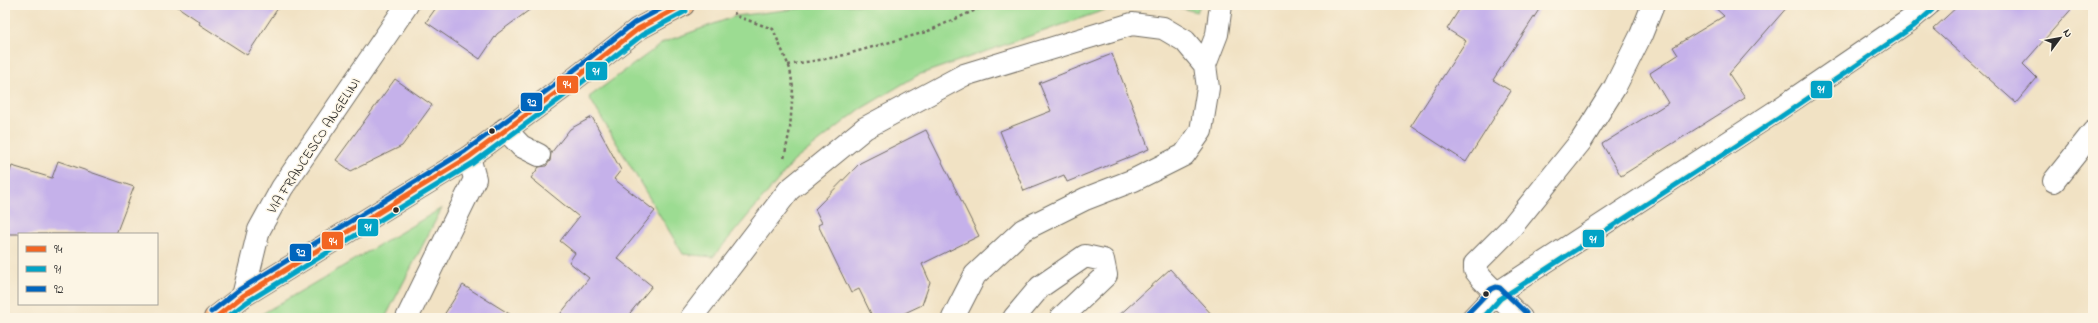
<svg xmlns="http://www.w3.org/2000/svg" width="2098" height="323" viewBox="0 0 2098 323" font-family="'Indie Flower',sans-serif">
	<rect width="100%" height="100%" fill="#fcf5e5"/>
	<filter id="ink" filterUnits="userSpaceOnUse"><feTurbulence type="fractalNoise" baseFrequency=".025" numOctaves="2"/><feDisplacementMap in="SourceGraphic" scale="8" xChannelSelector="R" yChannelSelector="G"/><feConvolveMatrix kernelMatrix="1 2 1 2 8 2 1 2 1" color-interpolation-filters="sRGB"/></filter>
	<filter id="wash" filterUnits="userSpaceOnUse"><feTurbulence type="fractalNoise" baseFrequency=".012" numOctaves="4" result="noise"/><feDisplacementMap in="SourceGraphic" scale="16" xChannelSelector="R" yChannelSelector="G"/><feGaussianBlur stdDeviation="0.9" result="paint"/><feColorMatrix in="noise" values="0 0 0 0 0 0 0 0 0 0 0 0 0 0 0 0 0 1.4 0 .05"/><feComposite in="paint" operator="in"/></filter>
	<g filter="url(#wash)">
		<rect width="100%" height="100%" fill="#f1e2c4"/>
		<!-- green -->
		<path fill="#9cdc92" stroke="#64845e" d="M828,5h291l-201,70 -59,35 -65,51 -81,96 -30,-3 -94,-157 75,-55 72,-26z
			M1169,5h31l-3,7z
			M442,208l-57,110h-130z"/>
		<g id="blocks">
			<!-- building -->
			<path fill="#c5b1ea" d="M175,5h105l-33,50 -48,-31 1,-2z
				M438,5h98l-39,29 -17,25 -54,-37z
				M1462,5h80l-49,75 18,11 -45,71 -55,-36 55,-85 -19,-12z
				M1712,5h77l-60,69 16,24 -124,78 -19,-32 66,-41 -18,-30 28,-18 -5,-8 51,-31z
				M1959,5h116l-52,59 14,14 -21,25 -83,-74z
				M1112,54l37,95 -82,33 -3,-7 -40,16 -24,-60 51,-20 -12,-28z
				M395,79l37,26 -30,41 -51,25 -15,-11z
				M592,117l29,53 -7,9 41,32 -38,47 35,28 -26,32h-69l32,-40 -20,-16 6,-9 -15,-12 19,-24 -48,-39 8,-11 7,-1 4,-5 1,-8 19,-24z
				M926,130l53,106 -57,28 8,18 -8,23 -28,13h-21l-14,-29 -8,4 -33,-68 4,-2 -7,-14 45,-46z
				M58,161l76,26 -18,47h-111v-50l7,-18 40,12z
				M1170,269l45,49h-99z
				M463,285l53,33h-74z"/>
		</g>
	</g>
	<g filter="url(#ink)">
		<use href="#blocks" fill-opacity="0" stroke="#706b61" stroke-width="1"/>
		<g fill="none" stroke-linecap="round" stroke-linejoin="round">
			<!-- minor casing -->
			<g stroke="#706b61" stroke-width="24">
				<path id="minor" d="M505,129l16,17 18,9
					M2054,181l39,-49
					M243,296l16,-66 23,-42 125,-183
					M407,318l68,-139 -6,-22
					M691,318l98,-128 76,-62 99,-53 168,-51 31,4 22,13 20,24
					M953,318l22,-43 48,-45 62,-31 49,-19 50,-25 17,-24 7,-43 -3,-23 12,-31 4,-29
					M1014,318l26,-31 45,-31 18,4 3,15 -45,43
					M1473,318l23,-24 279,-182 135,-92 18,-15
					M1521,318l-39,-39 -7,-9v-6l35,-35 71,-88 34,-54 26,-52 12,-30"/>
			</g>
			<!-- major casing -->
			<g stroke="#706b61" stroke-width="24">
				<path id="major" d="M215,318l28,-22 226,-139 99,-73 70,-55 45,-24"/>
			</g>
			<!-- path -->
			<path stroke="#706b61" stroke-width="2.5" stroke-dasharray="3 3" stroke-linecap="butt" d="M734,12l2,4 37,13 17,40 3,19 -3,41 -6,30
				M788,65l49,-8 89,-25 61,-27"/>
			<!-- minor -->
			<use href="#minor" stroke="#fff" stroke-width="22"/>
			<!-- major -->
			<use href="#major" stroke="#f8bd89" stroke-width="22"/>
			<!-- bus-1 casing -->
			<g stroke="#fcf5e5" stroke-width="8">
				<path id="bus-1" d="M215,318l28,-22 226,-139 99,-73 70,-55 45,-24"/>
			</g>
			<!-- bus-2 casing -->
			<g stroke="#fcf5e5" stroke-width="8">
				<path id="bus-2" d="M226,318l21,-16 226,-139 99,-73 70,-55 44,-24
					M1483,318l17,-19 279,-181 135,-92 18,-16"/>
			</g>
			<!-- bus-3 casing -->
			<g stroke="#fcf5e5" stroke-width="8">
				<path id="bus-3" d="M211,312l28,-22 226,-139 99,-73 70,-55 34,-18
					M1468,313l23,-24 5,-2 4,1 26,25"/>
			</g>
			<!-- bus-1 -->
			<use href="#bus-1" stroke="#f26522" stroke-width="5"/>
			<!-- bus-2 -->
			<use href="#bus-2" stroke="#02a3c6" stroke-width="5"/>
			<!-- bus-3 -->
			<use href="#bus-3" stroke="#0065bd" stroke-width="5"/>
		</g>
	</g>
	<!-- markers -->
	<g fill="#2b2b2b" stroke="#fcf5e5" stroke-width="1.5">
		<circle cx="492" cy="131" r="3.5"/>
		<circle cx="396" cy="210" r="3.5"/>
		<circle cx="1486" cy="294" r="3.5"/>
	</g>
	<g text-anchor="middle" stroke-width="3" stroke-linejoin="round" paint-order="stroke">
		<!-- street labels -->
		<g font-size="14" fill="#2b2b2b" stroke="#fcf5e5">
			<text transform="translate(313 145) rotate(-57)" y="5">VIA FRANCESCO ANGELINI</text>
		</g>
	</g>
	<g stroke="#fcf5e5" stroke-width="1.5">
		<rect x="585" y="61" width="23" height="20" rx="4" fill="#02a3c6"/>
		<rect x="556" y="75" width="23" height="19" rx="4" fill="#f26522"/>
		<rect x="1810" y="80" width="23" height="19" rx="4" fill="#02a3c6"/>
		<rect x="520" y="92" width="23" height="20" rx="4" fill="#0065bd"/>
		<rect x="357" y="218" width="22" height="19" rx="4" fill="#02a3c6"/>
		<rect x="1582" y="229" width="23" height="19" rx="4" fill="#02a3c6"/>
		<rect x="321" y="231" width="23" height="19" rx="4" fill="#f26522"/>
		<rect x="289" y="243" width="23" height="19" rx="4" fill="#0065bd"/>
	</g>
	<g font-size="11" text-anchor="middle" font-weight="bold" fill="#fff">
		<text x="596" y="75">91</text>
		<text x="567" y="88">94</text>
		<text x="1821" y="93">91</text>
		<text x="532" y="106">92</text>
		<text x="368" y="231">91</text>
		<text x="1593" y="243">91</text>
		<text x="333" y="245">94</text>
		<text x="301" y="256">92</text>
	</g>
	<!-- margin -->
	<rect width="2098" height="323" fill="none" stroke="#fcf5e5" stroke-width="20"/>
	<!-- legend -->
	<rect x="18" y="233" width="140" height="72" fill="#fcf5e5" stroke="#a8a49b"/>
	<rect x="26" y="246" width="20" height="6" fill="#f26522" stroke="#a8a49b"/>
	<text x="54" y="253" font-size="12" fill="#2b2b2b">94</text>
	<rect x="26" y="266" width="20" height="6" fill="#02a3c6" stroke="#a8a49b"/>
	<text x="54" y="273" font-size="12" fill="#2b2b2b">91</text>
	<rect x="26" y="286" width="20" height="6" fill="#0065bd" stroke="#a8a49b"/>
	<text x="54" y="293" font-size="12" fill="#2b2b2b">92</text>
	<!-- north arrow -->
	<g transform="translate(2060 38) rotate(58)" stroke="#fcf5e5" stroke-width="3" paint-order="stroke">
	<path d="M0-3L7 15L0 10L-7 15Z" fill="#2b2b2b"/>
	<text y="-6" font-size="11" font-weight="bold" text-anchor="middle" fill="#2b2b2b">N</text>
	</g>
</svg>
